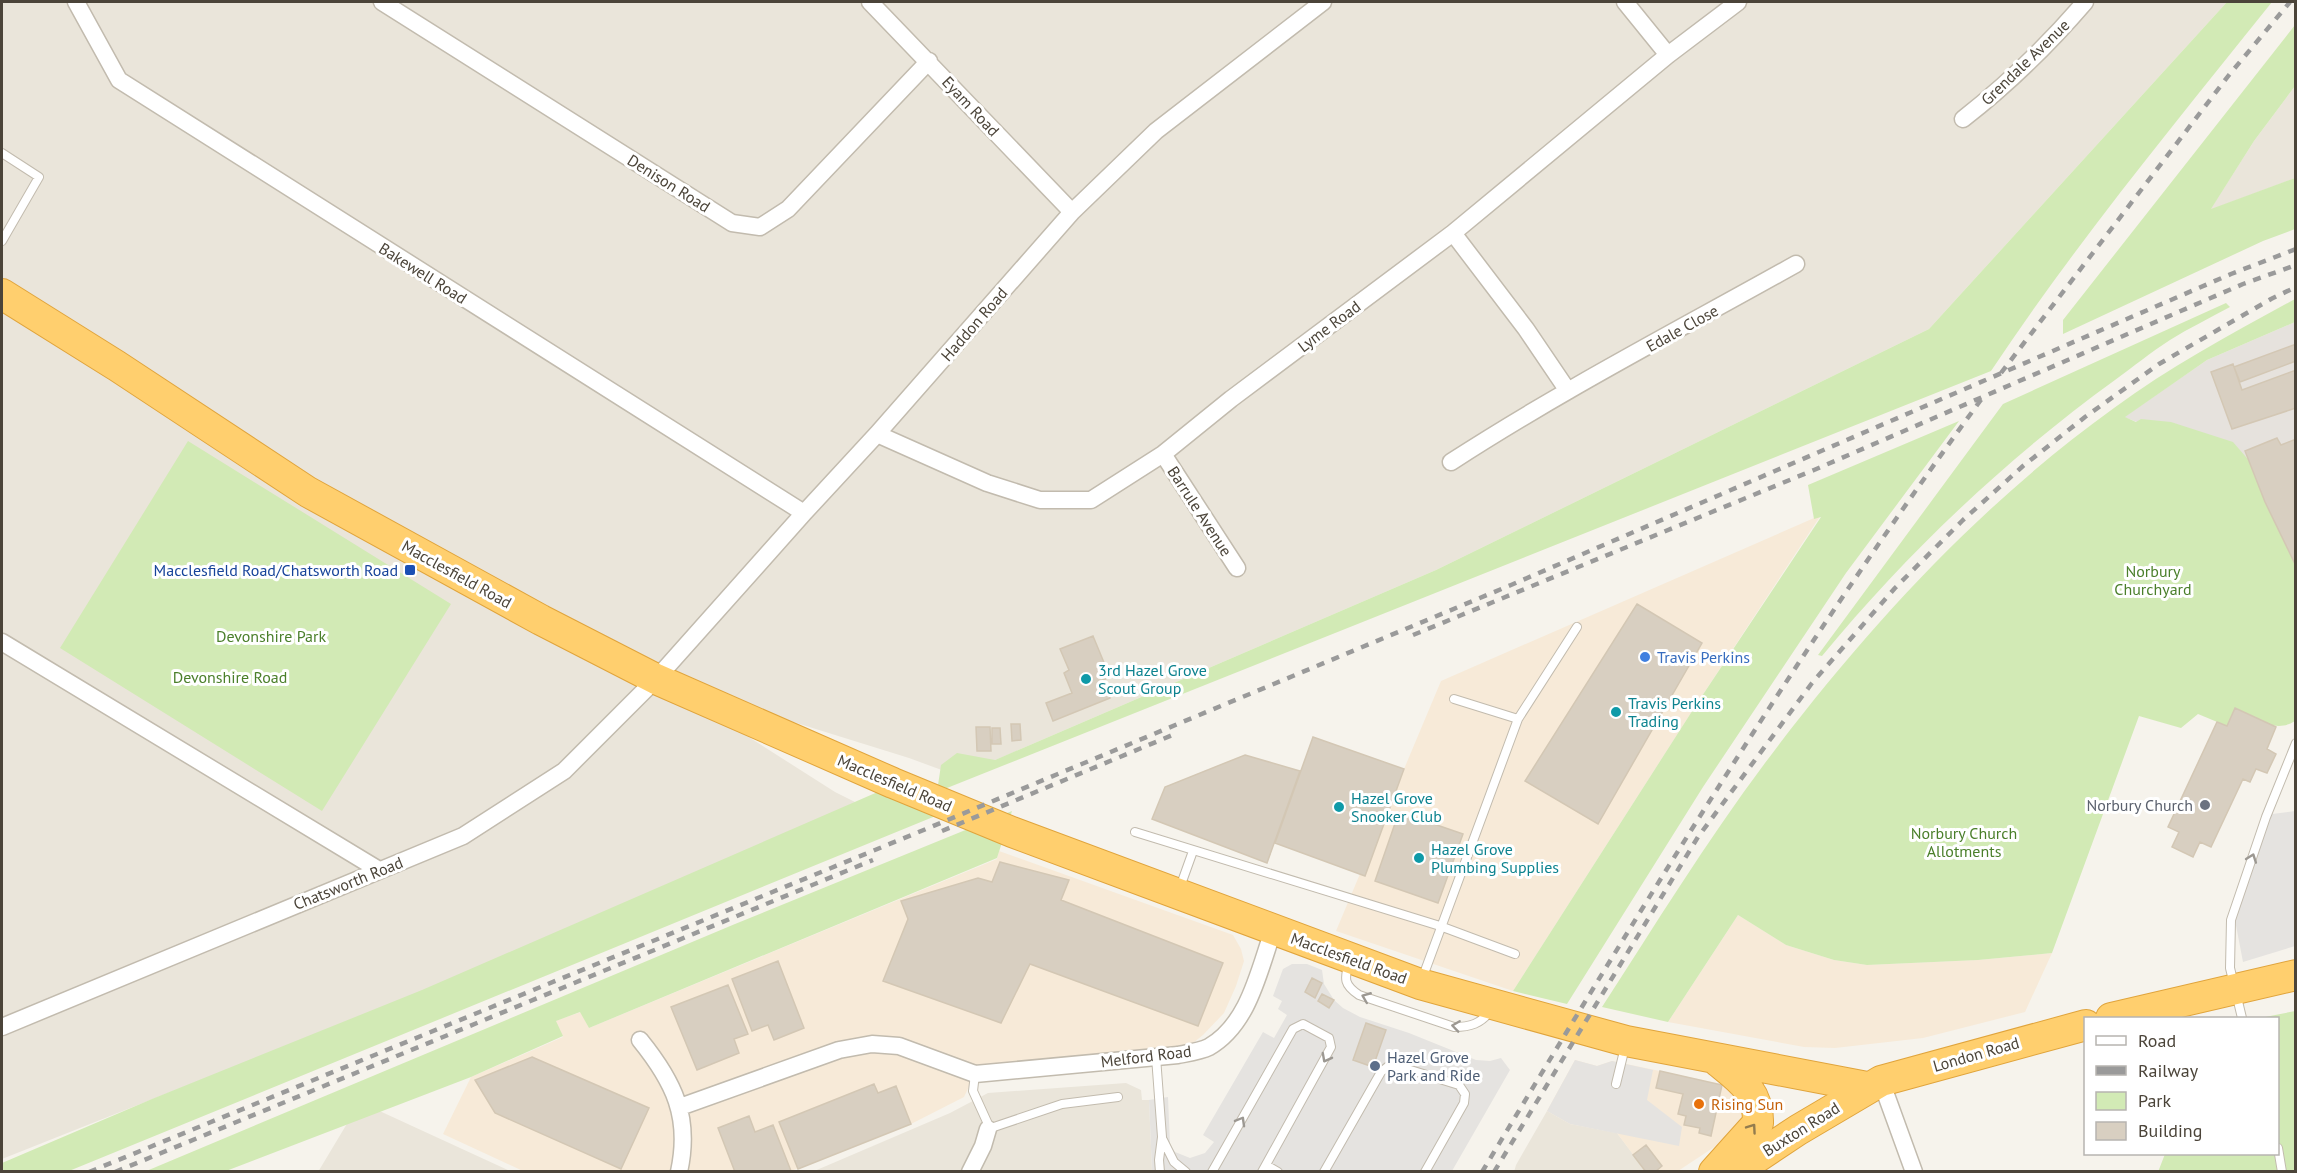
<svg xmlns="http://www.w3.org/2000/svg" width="2297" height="1173" viewBox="0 0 2297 1173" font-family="'PT Sans',sans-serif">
	<rect width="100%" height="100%" fill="#f6f3ec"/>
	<!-- residential -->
	<path fill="#eae5da" d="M2,2h2225l-298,327 -493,241 -478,206 -49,-18 -250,-78 176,112 40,20 -873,347z
		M2295,86v92l-85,32 44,-69z
		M1126,1083l15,7 1,10h7l3,71 -340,1 138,-59 38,-20z
		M360,1102l150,69 -192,1z
		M1547,1111l23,13 47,9 29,38 -132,1 2,-7z"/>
	<!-- commercial -->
	<path fill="#f7ead8" d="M1821,515l-125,190 -183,286 -177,-60 105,-250z
		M999,851l234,84 8,14 3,12 -8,25 -12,27 -21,22 -25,20 -203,19 -11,23 -53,27 -120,47h-268l-80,-37 28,-57 92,-40 -8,-16 26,-9 8,16 408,-169z
		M1738,915l48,30 48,15 33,5 111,-5 74,-7 -27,59 -102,26 -88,10 -31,-1 -136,-25z
		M1575,1060l22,6 15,-5 124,26 11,19 -7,24 -62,41 -32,1 -29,-39 -47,-9 -23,-13z"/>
	<!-- industrial -->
	<path fill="#e6e2dd" d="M2295,322v242l-30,-62 -128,-80 -13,-5 83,-57z"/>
	<!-- green -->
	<path fill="#d2eab5" d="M2227,2h45c-96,120 -196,241 -281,369l-1054,421 4,-27 16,-12 38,7 441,-190 493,-241z
		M2295,25v61l-41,55 -43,68 84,-31v51l-32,12 -200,93v-14z
		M2295,299v23l-88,38 -82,57 11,5 5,-3 30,3 62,20 19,22 13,38 30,62v157c-20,13 -40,-3 -60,-13l-8,18 -29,-12 -17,14 -42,-12 -87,237 -74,7 -111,5 -33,-5 -48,-15 -48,-30 -70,107 -66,-15c53,-82 104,-165 163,-244 99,-132 214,-258 349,-355 57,-42 119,-75 181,-109z
		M2226,303l4,4c-20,11 -41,21 -60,33 -19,12 -37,27 -55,40 -109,79 -208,173 -293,276l-4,-1 185,-251z
		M1959,421l-113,152 -143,214 -136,217 -54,-13 183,-286 125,-188 -7,2 -6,-34z
		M188,441l263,163 -129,207 -262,-163z
		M880,791l58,24 -869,356 -67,1v-9l150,-64 270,-109z
		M1012,811l-15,47 -408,170 -9,-16 -24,9 7,15 -92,41 -245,94 -82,1 591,-248z
		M2295,1011v160l-137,1 7,-18h113v-136h-18z"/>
	<!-- parking -->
	<path fill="#e5e3e0" d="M2295,811v135l-52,16 -9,-47 38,-101z
		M1292,964h15l15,6 2,14 10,16 9,8 17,9 49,16 67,27 14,1 11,-3 9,12 -58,101h-300l-3,-71 19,-3 2,48 5,7 15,6 15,-5 9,-11 -11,-7 60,-103 11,6 13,-23 -9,-6 4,-8 -9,-5 10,-27z
		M1575,1060l22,6 15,-5 41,9 -6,30 35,27 -3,19 -109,-22 -23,-13z"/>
	<!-- building -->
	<path fill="#d8cfc1" stroke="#d3c7b4" stroke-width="1.5" d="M2296,344v17l-56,21 -6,-15z
		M2233,364l9,26 54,-20v38l-64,21 -21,-57z
		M2277,438l4,7 15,-6 -1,125 -30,-62 -20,-51z
		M1637,604l65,39 -104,181 -73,-43z
		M1093,636l17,41 -7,3 7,18 -57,23 -7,-18 26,-10 -8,-20 5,-3 -9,-21z
		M2235,708l41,19 -9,22 9,5 -9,19 -11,-4 -6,13 -7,-3 -32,68 -11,-5 -7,15 -21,-10 7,-15 -11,-5 49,-105 10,4z
		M1011,724h9l1,16 -9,1z
		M976,727h14l1,24h-14z
		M992,728h8l1,16h-9z
		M1313,737l91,32 -39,107 -90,-33z
		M1245,755l55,16 -33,92 -115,-44 13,-32z
		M1399,812l64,22 -25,69 -63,-22z
		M1000,862l69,18 -8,20 162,63 -25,63 -168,-62 -29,59 -118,-42 25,-62 -7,-18 77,-23 14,4z
		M778,961l26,67 -30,12 -6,-15 -16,6 -20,-52z
		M1312,978l10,5 -7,15 -10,-6z
		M728,985l20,49 -14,5 5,14 -42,17 -26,-63z
		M1322,994l12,6 -5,8 -11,-7z
		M1366,1023l20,7 -13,37 -20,-7z
		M532,1057l117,51 -28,61 -126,-56 -20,-33z
		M1660,1071l62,14 -11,51 -12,-3 1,-5 -16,-3 2,-9 -8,-2 5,-20 -27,-6z
		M874,1084l4,9 18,-7 15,38 -113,45 -19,-47z
		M749,1116l6,16 18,-7 18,46 -56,1 -17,-44z
		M1646,1145l16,21 -7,6h-9l-13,-17z"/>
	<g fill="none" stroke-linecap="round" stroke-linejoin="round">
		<!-- lane casing -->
		<g stroke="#c2bbae" stroke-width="10">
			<path id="lane" d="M2,153l37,24 -37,64
				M1454,699l64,20
				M1135,832l305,94 75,28
				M1179,890l14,-39
				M1349,963c-5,16 -5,22 10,32l95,32c16,0 27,-3 37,-17
				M1422,979l96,-260 59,-92
				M2242,1018l-12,-50 1,-48 35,-103 30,-74
				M1156,1057l6,80 -3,23 1,12
				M975,1074l-2,17 15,33v5l74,-25 56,-7
				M1616,1084l9,-37
				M1163,1140l11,22 12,10
				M2278,1148l4,24
				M1266,1165l12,7
				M1212,1172l81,-143 10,-5 26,14 2,9 -69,125
				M1324,1172l57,-100 10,-8 68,21 6,9 -1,9 -39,69"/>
		</g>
		<!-- street casing -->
		<g stroke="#c2bbae" stroke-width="19">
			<path id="street" d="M76,2l43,78 685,433
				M382,2l350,221 28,4 28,-18 141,-148
				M870,2l202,210
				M1625,2l43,53
				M1963,119c45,-35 85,-74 122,-117
				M1453,233l73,96 42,62
				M877,434l110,49 53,17h51l72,-46 68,-55 222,-166 215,-178 70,-53
				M1163,454l74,114
				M1451,462c111,-72 229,-133 345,-198
				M2,642l377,228
				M2,1027l461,-191 101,-65 92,-92 148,-166 73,-79 195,-222 84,-81 167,-129
				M640,1040c34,42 51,77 39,132
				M1881,1081l33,91
				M680,1107l159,-57 33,-6 27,2 76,28 203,-19c10,-2 23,-4 31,-8 40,-23 50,-77 64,-116
				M970,1172l13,-26 5,-17"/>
		</g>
		<!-- highway casing -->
		<g stroke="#e0a43c" stroke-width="32">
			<path id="highway" d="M2,294l115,72 191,126 233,128 115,59 237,104 119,49 408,152 206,57 241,46
				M2111,1018l185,-43
				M1714,1172l44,-49c1,-33 -20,-45 -43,-64
				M1735,1172l63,-42 83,-49 205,-56"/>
		</g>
		<!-- lane -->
		<use href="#lane" stroke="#fff" stroke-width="8"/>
		<!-- street -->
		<use href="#street" stroke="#fff" stroke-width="16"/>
		<!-- highway -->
		<use href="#highway" stroke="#ffcf6e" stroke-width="30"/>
		<!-- rail -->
		<path stroke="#9a9a9a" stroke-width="4.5" stroke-dasharray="8 8" stroke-linecap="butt" d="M2001,373l228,-298 61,-73
			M1413,635l401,-165 429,-186 53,-19
			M942,831l233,-97
			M89,1172l825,-338 597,-249 720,-311 65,-25
			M115,1172l758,-312
			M1482,1172c159,-264 319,-527 501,-775
			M1494,1172l204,-335 114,-154 83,-95 68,-68 60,-54 62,-49 74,-53 112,-65 25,-12"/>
	</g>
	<!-- one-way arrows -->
	<defs><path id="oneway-chevron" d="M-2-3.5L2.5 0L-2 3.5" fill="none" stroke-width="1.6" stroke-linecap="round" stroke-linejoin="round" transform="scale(1.5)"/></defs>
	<g stroke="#9c9892">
		<use href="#oneway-chevron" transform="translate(2252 858) rotate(-70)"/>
		<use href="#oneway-chevron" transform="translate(1366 997) rotate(-158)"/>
		<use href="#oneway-chevron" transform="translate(1456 1026) rotate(-172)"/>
		<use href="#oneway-chevron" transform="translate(1326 1058) rotate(118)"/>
		<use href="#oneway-chevron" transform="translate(1241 1121) rotate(-60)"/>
	</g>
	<use stroke="#937c4e" href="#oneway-chevron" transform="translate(1752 1128) rotate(-55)"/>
	<!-- markers -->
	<rect fill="#1a4fb4" stroke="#fff" stroke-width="2" x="404" y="564" width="12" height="12" rx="3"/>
	<circle fill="#3f7fe0" stroke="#fff" stroke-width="2" cx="1645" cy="657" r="6"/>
	<g fill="#0f9aa8" stroke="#fff" stroke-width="2">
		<circle cx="1086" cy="679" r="6"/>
		<circle cx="1616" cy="712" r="6"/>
		<circle cx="1339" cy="807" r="6"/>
		<circle cx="1419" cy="858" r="6"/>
	</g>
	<circle fill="#6b7280" stroke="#fff" stroke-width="2" cx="2205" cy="805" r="6"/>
	<circle fill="#5c6f8a" stroke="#fff" stroke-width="2" cx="1375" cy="1066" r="6"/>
	<circle fill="#e8710a" stroke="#fff" stroke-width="2" cx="1699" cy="1104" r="6"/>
	<g text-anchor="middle" stroke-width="6" stroke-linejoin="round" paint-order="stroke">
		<!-- street labels -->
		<g font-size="16" fill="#4b4439" stroke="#fff">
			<text transform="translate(2025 62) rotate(-44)" y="6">Grendale Avenue</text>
			<text transform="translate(971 106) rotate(47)" y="6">Eyam Road</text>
			<text transform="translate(669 183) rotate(32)" y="6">Denison Road</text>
			<text transform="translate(423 273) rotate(32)" y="6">Bakewell Road</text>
			<text transform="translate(974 324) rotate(-49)" y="6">Haddon Road</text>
			<text transform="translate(1329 326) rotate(-37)" y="6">Lyme Road</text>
			<text transform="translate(1682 328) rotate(-29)" y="6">Edale Close</text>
			<text transform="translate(1200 511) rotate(57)" y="6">Barrule Avenue</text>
			<text transform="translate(457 574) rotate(29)" y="6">Macclesfield Road</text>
			<text transform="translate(895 783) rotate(23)" y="6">Macclesfield Road</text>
			<text transform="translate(348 883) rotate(-22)" y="6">Chatsworth Road</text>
			<text transform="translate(1349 958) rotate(20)" y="6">Macclesfield Road</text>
			<text transform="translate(1976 1054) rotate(-16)" y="6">London Road</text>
			<text transform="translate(1146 1056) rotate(-7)" y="6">Melford Road</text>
			<text transform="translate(1801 1129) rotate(-32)" y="6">Buxton Road</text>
		</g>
		<!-- transit labels -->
		<g font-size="16" fill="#164399" stroke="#fff" text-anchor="end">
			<text x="398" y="576">Macclesfield Road/Chatsworth Road</text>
		</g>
		<!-- park labels -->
		<g font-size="16" fill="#4a7f2a" stroke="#fff">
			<text x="2153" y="577">Norbury<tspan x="2153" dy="18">Churchyard</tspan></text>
			<text x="271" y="642">Devonshire Park</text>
			<text x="230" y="683">Devonshire Road</text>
			<text x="1964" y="839">Norbury Church<tspan x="1964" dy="18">Allotments</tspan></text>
		</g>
		<!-- shop labels -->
		<g font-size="16" fill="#366cbe" stroke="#fff" text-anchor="start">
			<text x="1657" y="663">Travis Perkins</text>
		</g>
		<!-- culture labels -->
		<g font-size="16" fill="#0d838f" stroke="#fff" text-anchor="start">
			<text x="1098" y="676">3rd Hazel Grove<tspan x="1098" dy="18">Scout Group</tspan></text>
			<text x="1628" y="709">Travis Perkins<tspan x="1628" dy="18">Trading</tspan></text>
			<text x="1351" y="804">Hazel Grove<tspan x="1351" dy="18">Snooker Club</tspan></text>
			<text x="1431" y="855">Hazel Grove<tspan x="1431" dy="18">Plumbing Supplies</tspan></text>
		</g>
		<!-- worship labels -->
		<g font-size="16" fill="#5b616d" stroke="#fff" text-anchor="end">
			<text x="2193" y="811">Norbury Church</text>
		</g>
		<!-- service labels -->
		<g font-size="16" fill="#4e5e75" stroke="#fff" text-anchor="start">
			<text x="1387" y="1063">Hazel Grove<tspan x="1387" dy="18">Park and Ride</tspan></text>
		</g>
		<!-- food labels -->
		<g font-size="16" fill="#c56008" stroke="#fff" text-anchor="start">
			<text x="1711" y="1110">Rising Sun</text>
		</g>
	</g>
	<!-- border -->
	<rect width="2297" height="1173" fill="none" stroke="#4b4439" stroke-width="6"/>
	<!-- legend -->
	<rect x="2084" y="1017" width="195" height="138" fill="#ffffff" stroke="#b7b4b0" stroke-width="1.5"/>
	<rect x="2096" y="1036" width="30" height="9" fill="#ffffff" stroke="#b7b4b0" stroke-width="1.5"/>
	<text x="2138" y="1047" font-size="18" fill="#4b4439">Road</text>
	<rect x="2096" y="1066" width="30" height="9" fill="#9a9a9a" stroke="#b7b4b0" stroke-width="1.5"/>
	<text x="2138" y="1077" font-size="18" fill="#4b4439">Railway</text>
	<rect x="2096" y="1092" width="30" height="18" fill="#d2eab5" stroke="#b7b4b0" stroke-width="1.5"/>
	<text x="2138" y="1107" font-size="18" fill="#4b4439">Park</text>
	<rect x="2096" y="1122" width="30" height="18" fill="#d8cfc1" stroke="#b7b4b0" stroke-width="1.5"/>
	<text x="2138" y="1137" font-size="18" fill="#4b4439">Building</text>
</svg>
